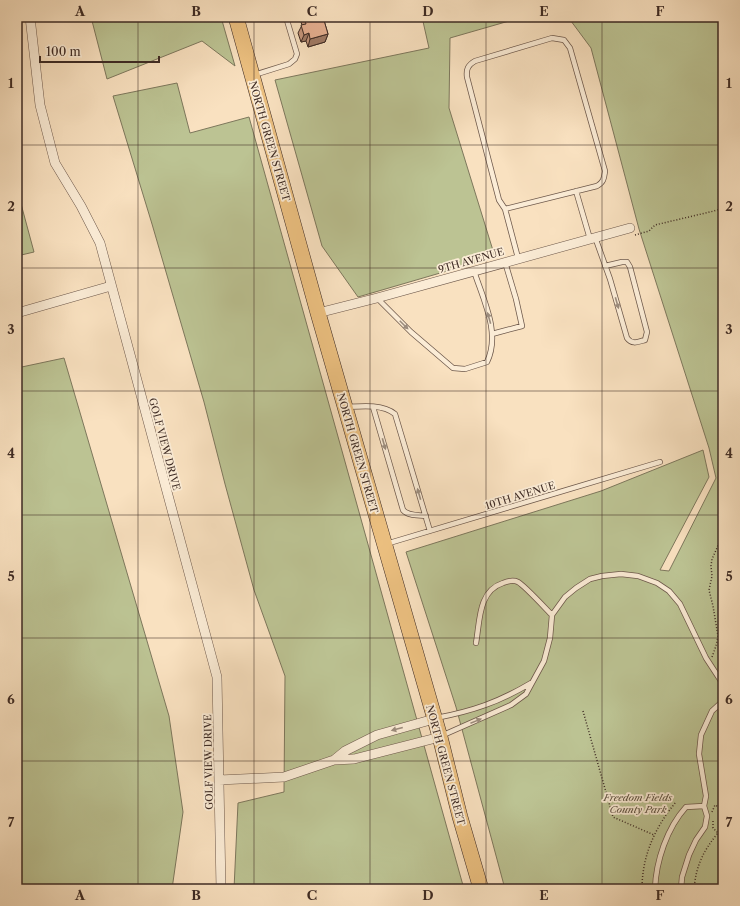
<svg xmlns="http://www.w3.org/2000/svg" width="740" height="906" viewBox="0 0 740 906" font-family="'Libre Caslon Text',serif">
	<rect width="100%" height="100%" fill="#f9e1c0"/>
	<filter id="stains"><feTurbulence type="fractalNoise" baseFrequency=".005" numOctaves="4"/><feColorMatrix values="0 0 0 0 .2 0 0 0 0 .09 0 0 0 0 .02 0 0 0 .5 -.17"/></filter>
	<radialGradient id="worn" r=".72"><stop offset=".6" stop-color="#630" stop-opacity="0"/><stop offset="1" stop-color="#630" stop-opacity=".3"/></radialGradient>
	<!-- green -->
	<path fill="#bcc393" stroke="#7d775c" d="M91,17h33l1,4 33,-4h63l14,49 -33,-25 -95,38z
		M422,17h101l-73,21 -1,70 46,149 -137,40 -36,-51 -47,-166 154,-32z
		M568,17h155v872h-218l-49,-182 -50,-155 195,-61 102,-41 6,27 -49,93 9,1 47,-93 -7,-30 -70,-219 -48,-181z
		M177,83l13,50 59,-16 215,772h-230l4,-86 46,-11 1,-116 -31,-86 -29,-106 -21,-82 -52,-178 -39,-128z
		M17,189l17,63 -17,4z
		M64,358l105,358 14,96 -11,77h-155v-521z"/>
	<g fill="none" stroke-linecap="round" stroke-linejoin="round">
		<!-- lane casing -->
		<g stroke="#6d584b" stroke-width="6">
			<path id="lane" d="M254,75l35,-11 6,-5 2,-5 -11,-37
				M576,191l14,48
				M505,209l92,-23c7,-4 7,-8 8,-15l-35,-123 -6,-8 -12,-2 -77,23c-7,4 -9,8 -8,16l32,123 6,9 13,49
				M595,237l15,42 17,59c5,7 11,4 18,2l2,-8 -17,-65 -3,-5h-5l-17,4
				M377,298l34,34 42,36 12,1 22,-7c14,-29 -4,-63 -13,-91
				M492,334l30,-8 -6,-27 -11,-37
				M347,407c15,-1 36,-3 48,7l35,117
				M373,407l30,103c5,6 15,5 23,6
				M386,544l274,-82
				M476,643c4,-22 2,-52 27,-60 5,-2 11,-3 15,-1 6,3 28,27 34,33
				M436,718c37,-7 63,-16 95,-35
				M441,736l70,-31 15,-11 18,-33 6,-23 2,-23 13,-18 11,-9 14,-9 12,-3 19,-2 17,2 19,7 12,8 11,13 26,54 17,26
				M655,889c1,-28 12,-61 31,-82l18,-1
				M681,889l1,-12 7,-22 7,-15 9,-13 2,-11 -3,-10 2,-10 -7,-42 2,-19 11,-24 11,-10"/>
		</g>
		<!-- street casing -->
		<g stroke="#6d584b" stroke-width="10">
			<path id="street" d="M30,17l10,88 15,58 26,43 19,37 117,434 4,212
				M17,313l94,-27
				M318,313l59,-15 253,-70
				M334,760l11,-9 32,-16 57,-16
				M219,780l65,-3 50,-17 20,-1 86,-22"/>
		</g>
		<!-- primary casing -->
		<g stroke="#3e2b24" stroke-width="16">
			<path id="primary" d="M236,17l82,296 122,424 20,80 21,72"/>
		</g>
		<!-- path -->
		<path stroke="#3e2b24" stroke-width="1.5" stroke-dasharray="1 2" stroke-linecap="butt" d="M635,235l14,-4 6,-6 59,-14 9,-3
			M712,657l4,-11 2,-10 -5,-30 -4,-16 3,-14 -1,-10 1,-7 5,-11 6,-18
			M583,711l30,106 41,18
			M712,812l3,-7 8,4
			M642,889c0,-33 13,-62 34,-87
			M694,889c2,-23 9,-38 24,-56l-5,-5v-7"/>
		<!-- lane -->
		<use href="#lane" stroke="#fbecd6" stroke-width="4.5"/>
		<!-- street -->
		<use href="#street" stroke="#fbecd6" stroke-width="9"/>
		<!-- primary -->
		<use href="#primary" stroke="#ecc080" stroke-width="15"/>
	</g>
	<!-- wall -->
	<path fill="#c5967c" stroke="#3e2b24" d="M299,17h24l5,17 -3,8 -17,5 -2,-6 -5,1 -3,-9 4,-8z"/>
	<!-- shaded-wall -->
	<path fill="#a07a65" stroke="#3e2b24" d="M309,33l-3,8 -5,1 3,-7z
		M328,34l-3,8 -17,5 2,-8z"/>
	<!-- building -->
	<path fill="#e5af90" stroke="#3e2b24" d="M304,17h19l5,17 -18,5 -1,-6 -5,2 -3,-10 5,-1z"/>
	<!-- one-way arrows -->
	<defs><path id="oneway-solid" d="M-6-.8H1V-3.2L6.5 0L1 3.2V.8H-6Z"/></defs>
	<g fill="#9c8c7d">
		<use href="#oneway-solid" transform="translate(617 303) rotate(74)"/>
		<use href="#oneway-solid" transform="translate(489 318) rotate(-106)"/>
		<use href="#oneway-solid" transform="translate(404 325) rotate(45)"/>
		<use href="#oneway-solid" transform="translate(384 444) rotate(74)"/>
		<use href="#oneway-solid" transform="translate(419 494) rotate(-106)"/>
		<use href="#oneway-solid" transform="translate(476 721) rotate(-22)"/>
		<use href="#oneway-solid" transform="translate(397 729) rotate(165)"/>
	</g>
	<!-- grid -->
	<path fill="none" stroke="#3e2b24" stroke-width="1" stroke-opacity="0.55" d="M138,17v872M254,17v872M370,17v872M486,17v872M602,17v872M17,145h706M17,268h706M17,391h706M17,515h706M17,638h706M17,761h706"/>
	<g text-anchor="middle" stroke-width="3.5" stroke-linejoin="round" paint-order="stroke">
		<!-- street labels -->
		<g font-size="10" fill="#3e2b24" stroke="#fbecd6">
			<text transform="translate(270 141) rotate(74)" y="4">NORTH GREEN STREET</text>
			<text transform="translate(471 260) rotate(-16)" y="4">9TH AVENUE</text>
			<text transform="translate(165 444) rotate(75)" y="4">GOLF VIEW DRIVE</text>
			<text transform="translate(358 453) rotate(74)" y="4">NORTH GREEN STREET</text>
			<text transform="translate(520 495) rotate(-17)" y="4">10TH AVENUE</text>
			<text transform="translate(208 762) rotate(-91)" y="4">GOLF VIEW DRIVE</text>
			<text transform="translate(446 765) rotate(75)" y="4">NORTH GREEN STREET</text>
		</g>
		<!-- park labels -->
		<g font-size="10" font-style="italic" fill="#5e5140" stroke="#fbecd6">
			<text x="638" y="801">Freedom Fields<tspan x="638" dy="12">County Park</tspan></text>
		</g>
	</g>
	<!-- margin -->
	<rect width="740" height="906" fill="none" stroke="#f9e1c0" stroke-width="44"/>
	<!-- scale -->
	<path d="M40 56v6h119v-6" fill="none" stroke="#3e2b24" stroke-width="2"/>
	<text x="46" y="56" font-size="12" fill="#3e2b24" stroke="#fbecd6" stroke-width="3" paint-order="stroke">100 m</text>
	<rect x="22" y="22" width="696" height="862" fill="none" stroke="#3e2b24" stroke-width="1.5"/>
	<g font-size="13" text-anchor="middle" font-weight="bold" fill="#3e2b24">
		<text x="80" y="16">A</text>
		<text x="196" y="16">B</text>
		<text x="312" y="16">C</text>
		<text x="428" y="16">D</text>
		<text x="544" y="16">E</text>
		<text x="660" y="16">F</text>
		<text x="11" y="88">1</text>
		<text x="729" y="88">1</text>
		<text x="11" y="211">2</text>
		<text x="729" y="211">2</text>
		<text x="11" y="334">3</text>
		<text x="729" y="334">3</text>
		<text x="11" y="458">4</text>
		<text x="729" y="458">4</text>
		<text x="11" y="581">5</text>
		<text x="729" y="581">5</text>
		<text x="11" y="704">6</text>
		<text x="729" y="704">6</text>
		<text x="11" y="827">7</text>
		<text x="729" y="827">7</text>
		<text x="80" y="900">A</text>
		<text x="196" y="900">B</text>
		<text x="312" y="900">C</text>
		<text x="428" y="900">D</text>
		<text x="544" y="900">E</text>
		<text x="660" y="900">F</text>
	</g>
	<rect width="100%" height="100%" filter="url(#stains)"/>
	<rect width="100%" height="100%" fill="url(#worn)"/>
</svg>
